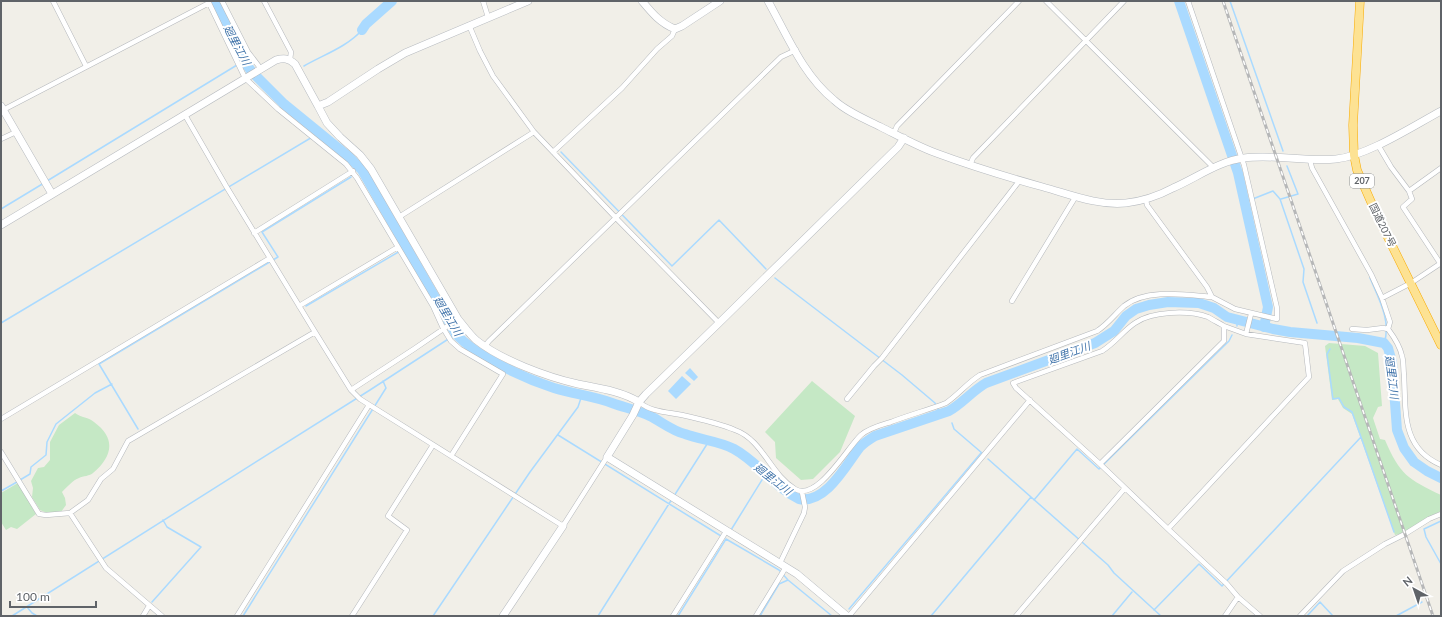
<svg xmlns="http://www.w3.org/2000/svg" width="1442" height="617" viewBox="0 0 1442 617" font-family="Lato,'Noto Sans JP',sans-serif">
	<rect width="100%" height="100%" fill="#f1efe8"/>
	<!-- green -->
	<path fill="#c5e8c5" d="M1329,343l36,3 13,7 4,53 -4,1 -5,11 7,21 5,1c15,35 23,39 56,55v16c-15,7 -32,22 -46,24l-43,-121 -9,-6 -5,-9 -6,1 -7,-54z
		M812,381l43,35 -15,36 -27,27 -12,1 -25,-22 -1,-16 -10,-10z
		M75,413c6,5 14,4 19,9 22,16 19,34 -1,51 -3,3 -10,3 -14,5 -6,2 -12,9 -17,14l3,6 1,7 -5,7 -14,1 -7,-3 -8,-13 1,-9 -2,-7 7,-13 6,-1 6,-7v-18l9,-17z
		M18,483l18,31 -19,15 -6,-2 -5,3 -5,-8v-29z"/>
	<!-- water -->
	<path fill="#aadaff" d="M690,368l8,9 -4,4 -9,-8z
		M682,376l9,8 -15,15 -8,-8z"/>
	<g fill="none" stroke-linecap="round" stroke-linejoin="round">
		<!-- stream -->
		<path stroke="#aadaff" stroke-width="1.5" d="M1230,1l53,150
			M240,63l4,-2
			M304,66c19,-11 43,-19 58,-36
			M561,152l111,114 47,-46 47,49
			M359,172l3,-2
			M47,181l190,-116
			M1281,199l17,-5 -11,-28
			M1245,202l28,-11 7,8 24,70 -1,13 14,41
			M1,209l43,-26
			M775,278l127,97 33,28 5,11
			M1370,278c8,19 22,44 14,65
			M306,306l101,-59
			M1,323l318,-190
			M1237,326v-6
			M949,411l1,3
			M952,423l2,6 28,24
			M138,429l-39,-65 179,-107 -16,-25 89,-55
			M558,435l163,101
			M1361,437l33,95
			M988,459l120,106 6,8 47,43
			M20,480l10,-6 1,-7 15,-12 1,-13 9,-18 39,-31 17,-9
			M1,491l16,-9
			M674,496l35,-55
			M1034,500l43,-51 22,20 130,-128 3,-6
			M1441,521l-17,8 2,8 15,27
			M731,530l34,-55
			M152,602l49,-55 -34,-20 -4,-7
			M27,607l5,6 5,3
			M849,609l132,-156
			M1154,610l45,-46 23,22 139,-149 -9,-25 -8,-5 -5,-9 -6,1 -6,-45 3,-5
			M12,616l358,-226 86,-56
			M243,616l143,-228 -3,-7
			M433,616l97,-144 48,-65 4,-12
			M598,616l74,-117
			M678,616l48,-77 53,31 9,10 44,36
			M760,616l19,-32 9,-4
			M931,616l100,-119
			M1112,616l20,-24
			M1307,616l13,-14 13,14
			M1396,616l26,-14"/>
		<!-- river -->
		<path stroke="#aadaff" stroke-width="10" d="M215,1l29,60 8,11 32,32 65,53 13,13 94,164c21,23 68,44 98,54 19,6 39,8 58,15 14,5 28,8 40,14 11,6 21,14 33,17 16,6 34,7 49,15 24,13 40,38 65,50 27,5 47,-34 61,-52 5,-5 10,-8 15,-11l74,-25c14,-8 23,-20 37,-28l109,-40 19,-12 12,-15 10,-7 13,-4 19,-3 31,1 15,5 13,9 46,12 17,3 68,6 26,5 4,5 4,14 5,68 7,18 10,14 13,9 14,7
			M1179,1l59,172 30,134 -4,20
			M362,30l4,-6 26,-23"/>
		<!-- street casing -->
		<g stroke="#b5b8bc" stroke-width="5.5">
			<path id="street" d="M53,1l33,65
				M222,1l26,51 13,17
				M264,1l27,51 -1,8
				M483,1l5,16
				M1046,1l168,167
				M469,25l11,26 13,25 41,56 82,86 103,105
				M3,110l206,-107 36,75 33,31 68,55 11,14 76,128 10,22 8,13 9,8 43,25 -52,82
				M185,115l41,71 89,146 36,58 9,9 203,127 44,-69
				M894,133l3,-7 122,-125
				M1,139l15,-7
				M1378,145l13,22 18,24 32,-23
				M553,152l69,-64 35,-39 15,-13 3,-7
				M1310,160l2,8 59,106 11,24 8,24 -2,7c6,8 12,17 14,27 2,6 1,13 2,19 2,36 -3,73 37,90
				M970,165l3,-7 151,-157
				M1409,191l3,8 -9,8 37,56
				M1146,200l1,5 60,82 5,10 23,12 42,10v-11l-33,-143 -56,-164
				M399,217l135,-85
				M254,233l99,-62
				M1382,298l29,-15 30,-20
				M1012,301l64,-105
				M299,306l99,-59
				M1224,326c-5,-3 -11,-6 -16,-9 -19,-7 -56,-6 -73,6 -12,8 -20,20 -33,28l-89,32 3,5 84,76 68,65 59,55 11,13 22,19
				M1352,329l15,1 16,-2 5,1
				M1246,334l5,-20
				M485,346l4,-5 292,-284 15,-7
				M351,390l63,-41 44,-30
				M847,399l27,-33 8,-8 138,-178
				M639,402c12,10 28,10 43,13 18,4 36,8 53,15 28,10 35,44 60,59 22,13 52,-41 66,-54 8,-7 20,-10 30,-13 18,-7 37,-12 55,-19 12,-8 21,-20 34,-28l117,-44c11,-7 18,-17 27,-25 22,-18 62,-11 88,-9
				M1,419l269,-161
				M1,452l38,62 7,1 24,-2 18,-13 13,-21 12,-10 15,-28 187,-109
				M1100,464l124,-123v-15l22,8 59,9 4,34 -141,152
				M70,513l36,55 56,48
				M780,563l24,-50 1,-6 -3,-15
				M143,616l6,-10
				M237,616l132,-211
				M352,616l55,-86 -19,-14 45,-71
				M673,616l54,-86
				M756,616l30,-49
				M849,616l181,-216
				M1016,616l109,-128
				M1225,616l13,-19
				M1300,616l43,-45 42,-27 20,-10 24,-15 12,-5"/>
		</g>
		<!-- secondary casing -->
		<g stroke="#b6babf" stroke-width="8">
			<path id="secondary" d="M642,1c10,12 18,22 33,28l7,-3 38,-25
				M768,1c19,34 35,74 66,99 13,12 31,19 47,27 18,9 36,19 55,26 35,13 71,24 107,34 26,7 55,19 83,16 17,-2 32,-7 47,-15 23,-10 46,-27 71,-30 31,-4 62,4 92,1 31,-3 77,-33 105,-48
				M1,106l51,88
				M318,106l9,17 13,14 20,18 11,14 87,150c6,7 11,15 18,21 25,20 71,37 102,44 20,4 43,7 61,18
				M1,225l275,-165c8,-2 12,-2 19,4l23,42 10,-4 50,-33 27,-16 123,-52
				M503,616l60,-90
				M847,616l-50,-42 -190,-117 26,-42 6,-13 7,-8 73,-71 179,-176 6,-9"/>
		</g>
		<!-- highway casing -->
		<g stroke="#f9ab00" stroke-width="9">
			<path id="highway" d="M1360,1l-7,124 1,30 3,15 18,41 66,134"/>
		</g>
		<!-- street -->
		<use href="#street" stroke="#fff" stroke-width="4.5"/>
		<!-- secondary -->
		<use href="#secondary" stroke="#fff" stroke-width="7"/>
		<!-- highway -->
		<use href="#highway" stroke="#fde293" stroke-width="8"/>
		<!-- rail casing -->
		<g stroke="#b6b7b8" stroke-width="3">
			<path id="rail" d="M1223,1l210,615"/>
		</g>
		<!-- rail -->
		<use href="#rail" stroke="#fff" stroke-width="1.5" stroke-dasharray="4.5" stroke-linecap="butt"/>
	</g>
	<g text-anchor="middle" stroke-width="4" stroke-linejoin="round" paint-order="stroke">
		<!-- shield labels -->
		<rect fill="#fff" stroke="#8f9295" stroke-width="1" x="1350" y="174" width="24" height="14" rx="3"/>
		<g font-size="9" font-weight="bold" fill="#5f6368">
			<text x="1362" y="184">207</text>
		</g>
		<!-- street labels -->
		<g font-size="10" fill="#5f6368" stroke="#fff">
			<text transform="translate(1383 225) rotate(64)" y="4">国道207号</text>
		</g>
		<!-- water labels -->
		<g font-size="11" font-style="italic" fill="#4174aa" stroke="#fff">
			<text transform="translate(237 45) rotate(62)" y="4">廻里江川</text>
			<text transform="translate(448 316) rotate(59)" y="4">廻里江川</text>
			<text transform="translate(1069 353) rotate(-20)" y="4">廻里江川</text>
			<text transform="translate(1392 377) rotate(83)" y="4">廻里江川</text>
			<text transform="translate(773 479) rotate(38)" y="4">廻里江川</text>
		</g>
	</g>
	<!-- border -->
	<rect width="1442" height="617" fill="none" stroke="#5f6368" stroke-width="4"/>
	<!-- north arrow -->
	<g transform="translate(1414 589) rotate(320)" stroke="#ffffff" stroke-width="3" paint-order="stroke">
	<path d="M0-3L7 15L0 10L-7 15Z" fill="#5f6368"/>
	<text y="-6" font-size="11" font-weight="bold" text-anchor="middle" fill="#5f6368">N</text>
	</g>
	<!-- scale -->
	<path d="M10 601v6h86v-6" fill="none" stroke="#5f6368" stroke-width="2"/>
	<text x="16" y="601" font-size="12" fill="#5f6368" stroke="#ffffff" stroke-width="3" paint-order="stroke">100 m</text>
</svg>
